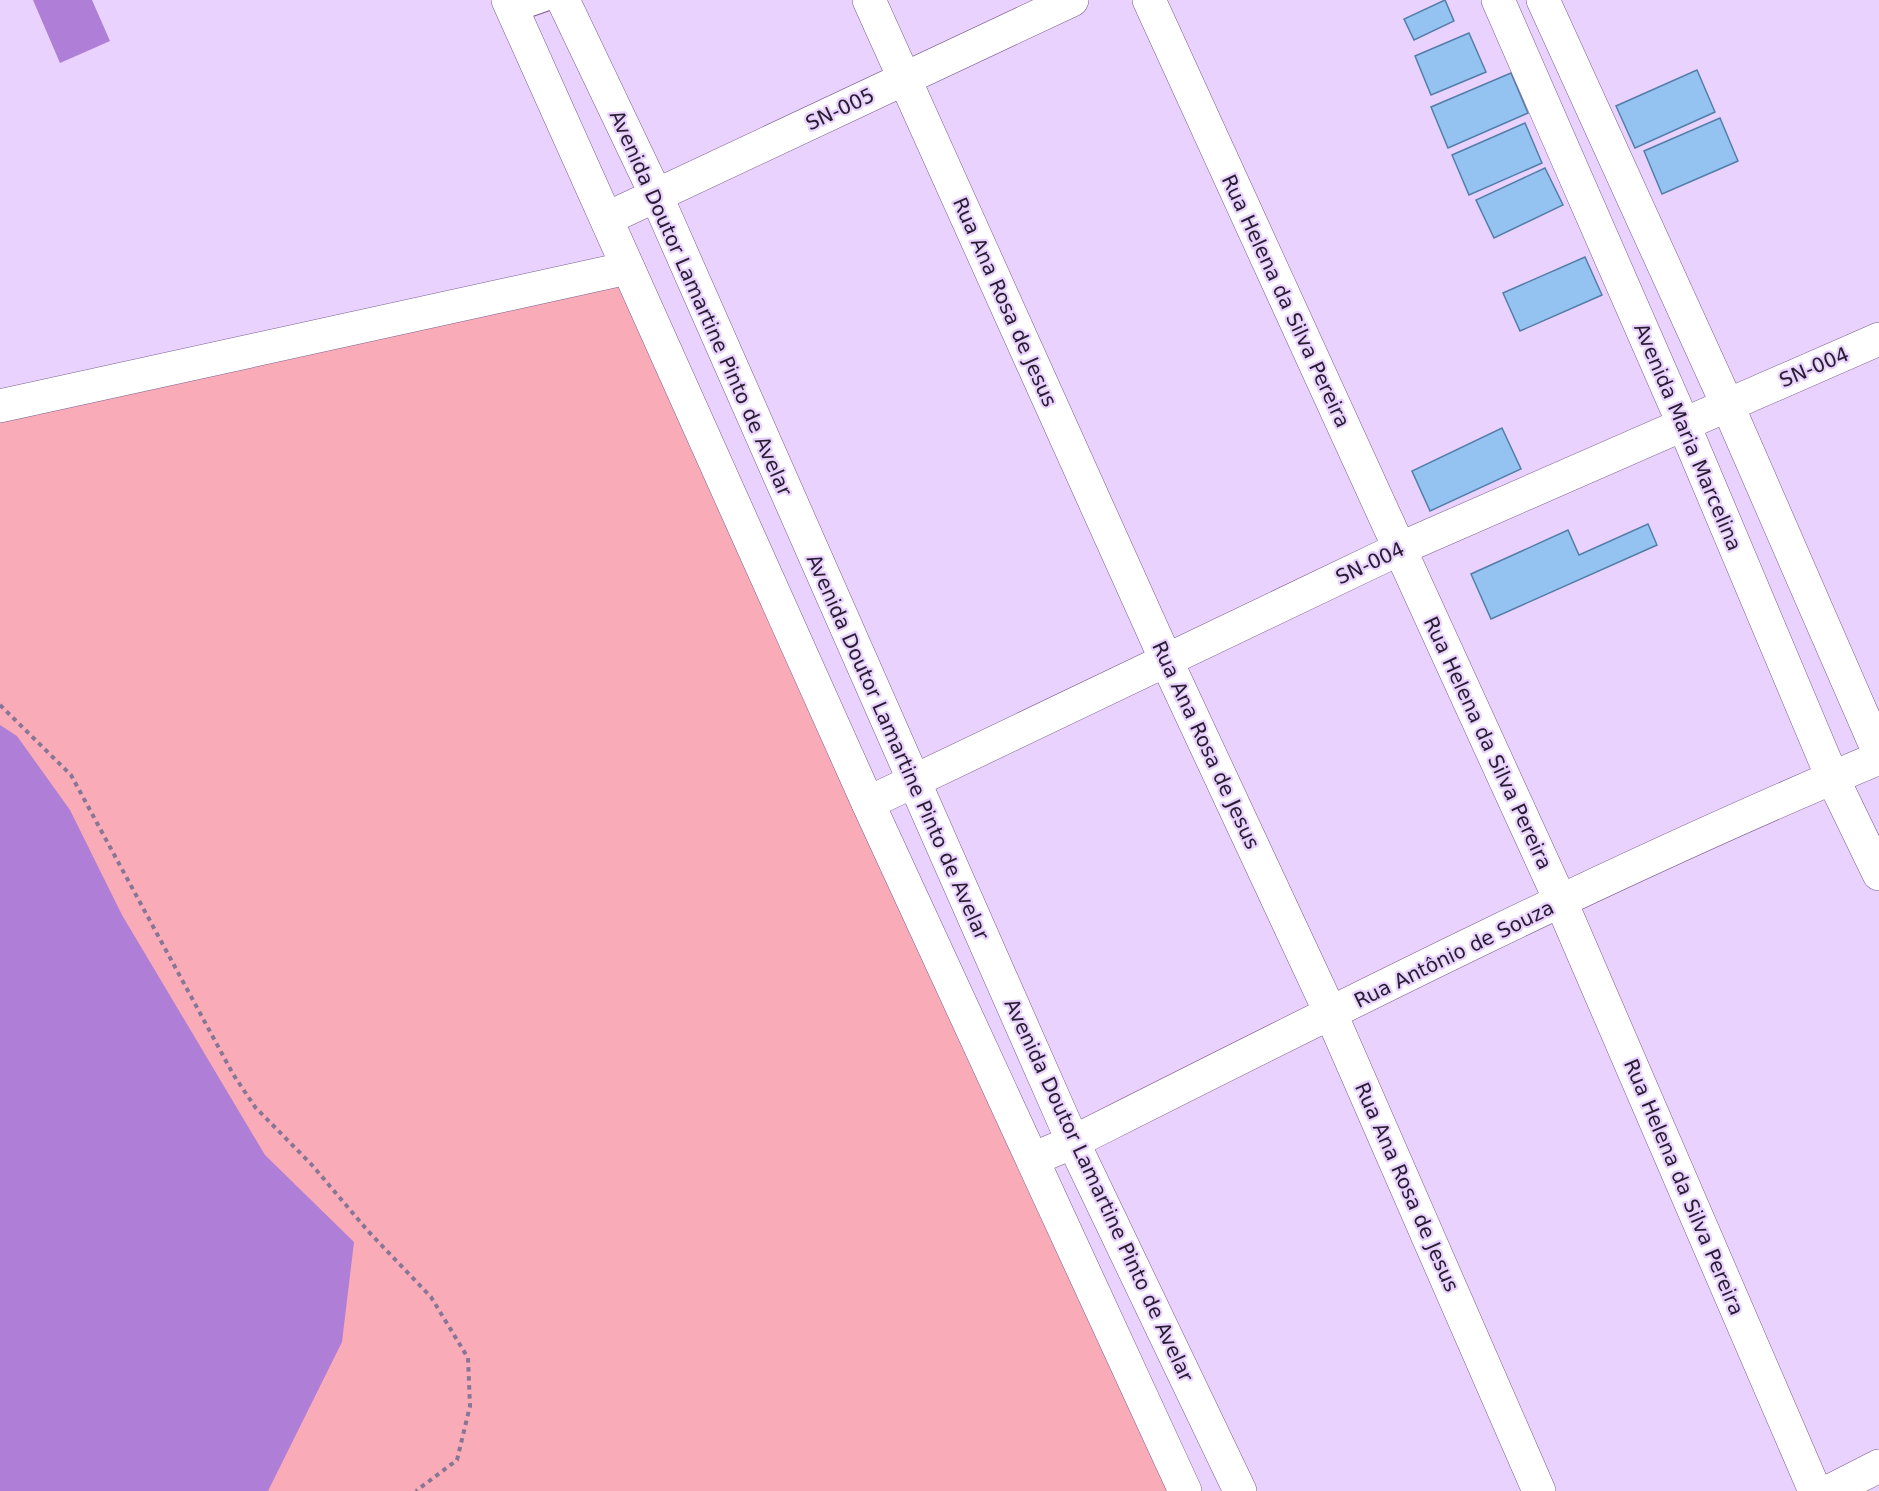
<svg xmlns="http://www.w3.org/2000/svg" width="1879" height="1491" viewBox="0 0 1879 1491" font-family="'DejaVu Sans',sans-serif">
	<rect width="100%" height="100%" fill="#e9d2fe"/>
	<!-- green -->
	<path fill="#f9acb8" d="M634,282l551,1209h-1185v-1077z"/>
	<!-- water -->
	<path fill="#af7ed6" d="M33,0h59l18,41 -50,22z
		M0,725l17,11 53,74 52,105 143,240 89,87 -12,100 -74,149h-268z"/>
	<!-- building -->
	<path fill="#95c3f1" stroke="#537ea8" stroke-width="1.5" d="M1445,0l9,21 -40,19 -10,-21z
		M1469,33l17,39 -55,23 -16,-39z
		M1697,70l18,42 -80,36 -19,-42z
		M1511,73l17,40 -80,35 -17,-41z
		M1720,118l18,43 -76,33 -18,-43z
		M1525,123l17,40 -73,32 -17,-40z
		M1545,168l18,37 -69,33 -18,-38z
		M1585,257l17,38 -82,36 -17,-38z
		M1502,428l19,41 -91,42 -18,-40z
		M1648,524l9,21 -166,74 -20,-45 97,-44 11,25z"/>
	<g fill="none" stroke-linecap="round" stroke-linejoin="round">
		<!-- service casing -->
		<g stroke="#795e8f" stroke-width="20">
			<path id="service" d="M514,13l37,-13"/>
		</g>
		<!-- minor casing -->
		<g stroke="#795e8f" stroke-width="34">
			<path id="minor" d="M869,0l297,660 164,352 209,479
				M1149,0l412,902 254,589
				M1498,0l185,423 149,354 47,97
				M1543,0l184,404 152,349
				M608,218l464,-218
				M0,406l628,-138
				M868,803l531,-254 480,-210
				M1033,1159l40,-17c266,-134 532,-269 806,-384
				M1830,1491l49,-25"/>
		</g>
		<!-- secondary casing -->
		<g stroke="#795e8f" stroke-width="34">
			<path id="secondary" d="M508,0l360,803 317,688
				M563,0l93,195 417,947 167,349"/>
		</g>
		<!-- path -->
		<path stroke="#877696" stroke-width="4" stroke-dasharray="4.5 4.5" stroke-linecap="butt" d="M0,705l71,70 162,299 22,33 57,58 56,66 63,66 37,61 2,48 -13,54 -41,31"/>
		<!-- service -->
		<use href="#service" stroke="#fff" stroke-width="18"/>
		<!-- minor -->
		<use href="#minor" stroke="#fff" stroke-width="33"/>
		<!-- secondary -->
		<use href="#secondary" stroke="#fff" stroke-width="33"/>
	</g>
	<g text-anchor="middle" stroke-width="4.5" stroke-linejoin="round" paint-order="stroke">
		<!-- street labels -->
		<g font-size="20" fill="#271c30" stroke="#e9d2fe">
			<text transform="translate(840 109) rotate(-25)" y="7">SN-005</text>
			<text transform="translate(1286 301) rotate(65)" y="7">Rua Helena da Silva Pereira</text>
			<text transform="translate(1005 302) rotate(66)" y="7">Rua Ana Rosa de Jesus</text>
			<text transform="translate(701 303) rotate(66)" y="7">Avenida Doutor Lamartine Pinto de Avelar</text>
			<text transform="translate(1814 367) rotate(-23)" y="7">SN-004</text>
			<text transform="translate(1688 437) rotate(67)" y="7">Avenida Maria Marcelina</text>
			<text transform="translate(1370 563) rotate(-25)" y="7">SN-004</text>
			<text transform="translate(1488 743) rotate(65)" y="7">Rua Helena da Silva Pereira</text>
			<text transform="translate(1206 745) rotate(65)" y="7">Rua Ana Rosa de Jesus</text>
			<text transform="translate(898 747) rotate(66)" y="7">Avenida Doutor Lamartine Pinto de Avelar</text>
			<text transform="translate(1454 954) rotate(-26)" y="7">Rua Antônio de Souza</text>
			<text transform="translate(1407 1187) rotate(66)" y="7">Rua Ana Rosa de Jesus</text>
			<text transform="translate(1684 1187) rotate(67)" y="7">Rua Helena da Silva Pereira</text>
			<text transform="translate(1099 1190) rotate(65)" y="7">Avenida Doutor Lamartine Pinto de Avelar</text>
		</g>
	</g>
</svg>
